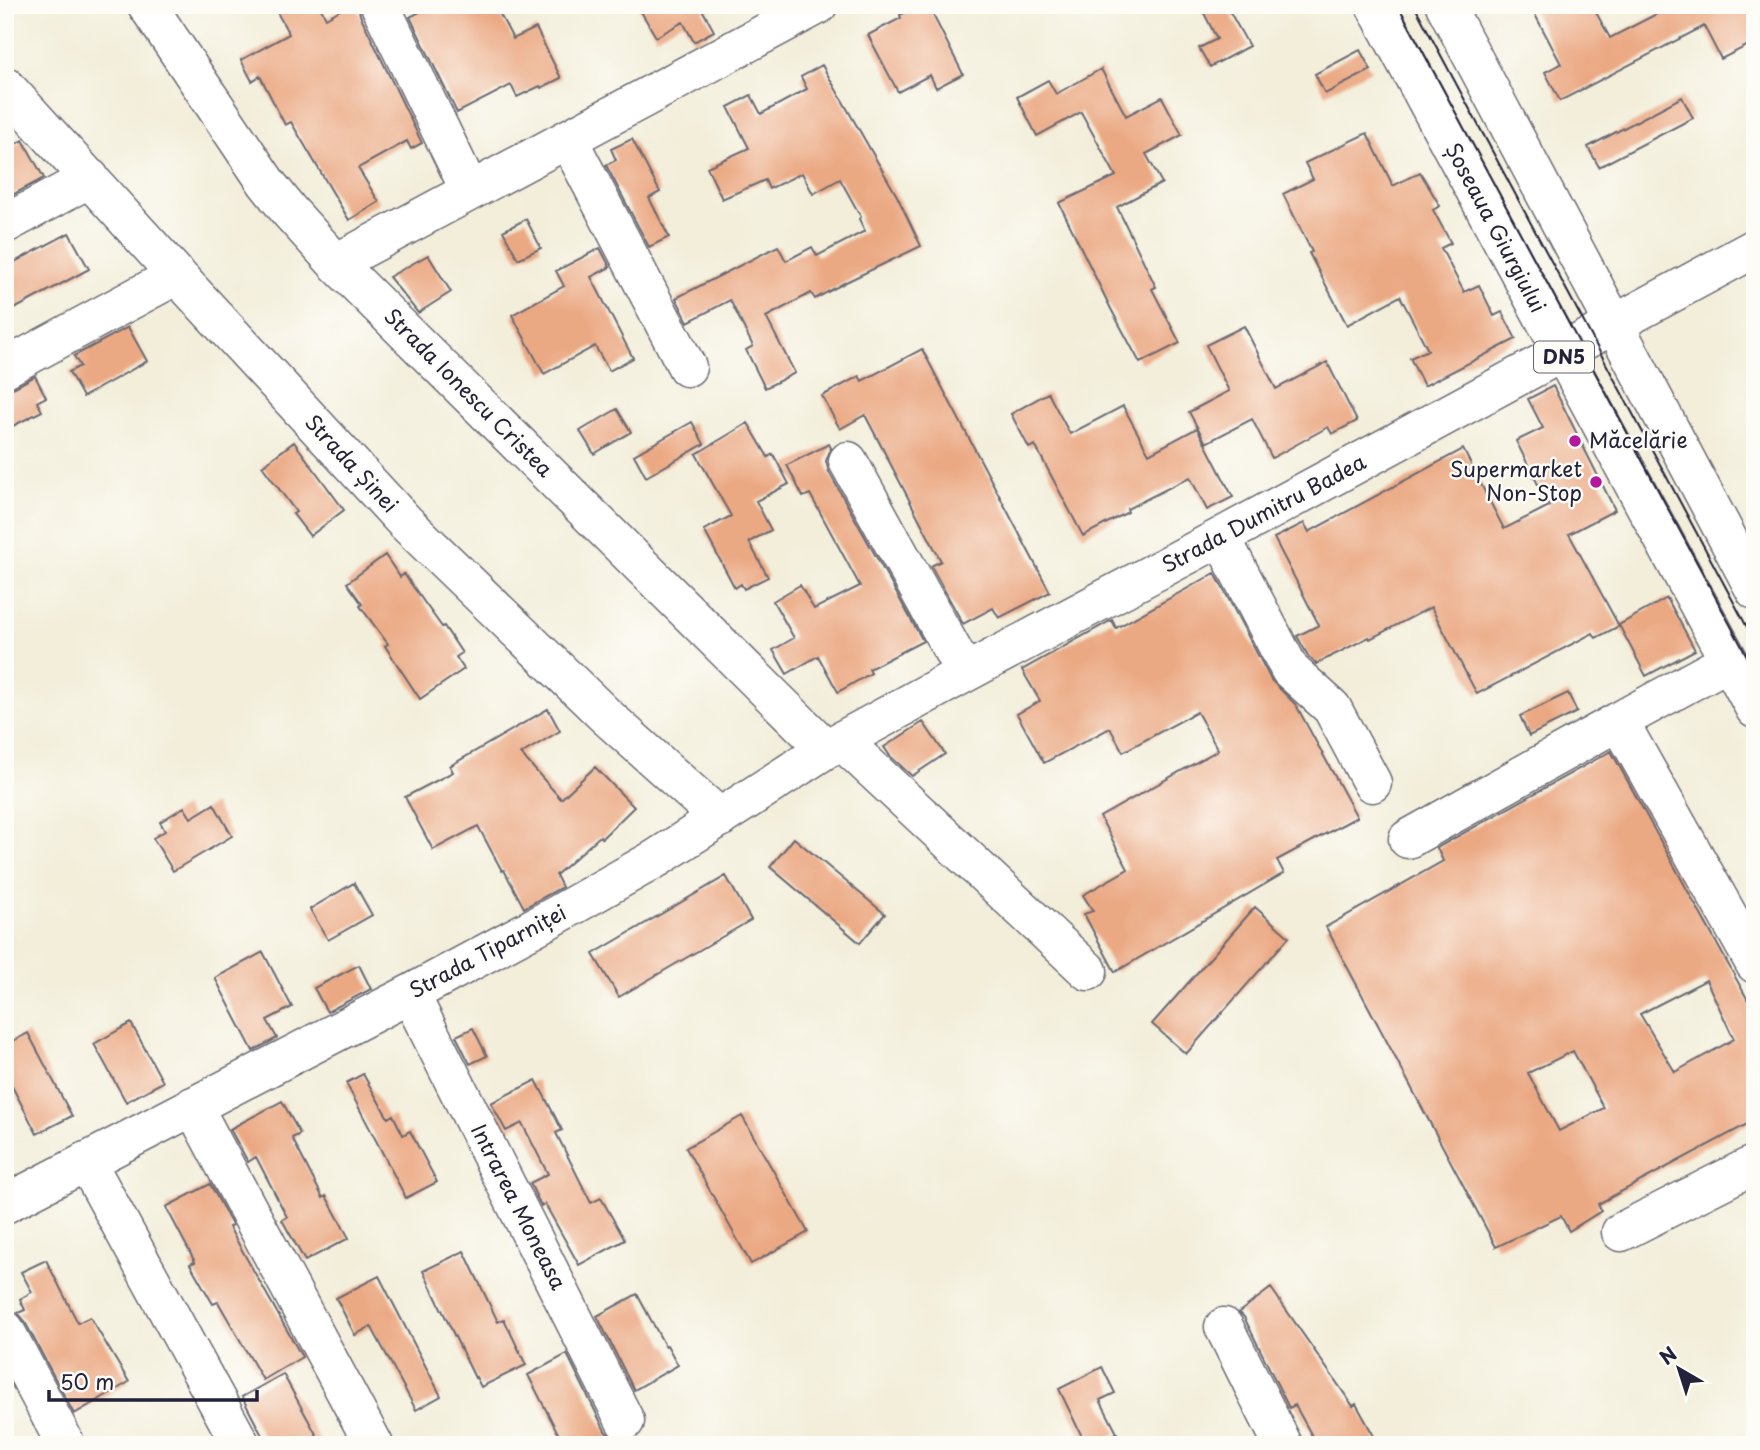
<svg xmlns="http://www.w3.org/2000/svg" width="1760" height="1450" viewBox="0 0 1760 1450" font-family="'Playpen Sans',sans-serif">
	<rect width="100%" height="100%" fill="#fdfcf7"/>
	<filter id="ink" filterUnits="userSpaceOnUse"><feTurbulence type="fractalNoise" baseFrequency=".0143" numOctaves="2"/><feDisplacementMap in="SourceGraphic" scale="14" xChannelSelector="R" yChannelSelector="G"/><feConvolveMatrix kernelMatrix="1 2 1 2 8 2 1 2 1" color-interpolation-filters="sRGB"/></filter>
	<filter id="wash" filterUnits="userSpaceOnUse"><feTurbulence type="fractalNoise" baseFrequency=".00686" numOctaves="4" result="noise"/><feDisplacementMap in="SourceGraphic" scale="28" xChannelSelector="R" yChannelSelector="G"/><feGaussianBlur stdDeviation="1.57" result="paint"/><feColorMatrix in="noise" values="0 0 0 0 0 0 0 0 0 0 0 0 0 0 0 0 0 1.4 0 .05"/><feComposite in="paint" operator="in"/></filter>
	<g filter="url(#wash)">
		<rect width="100%" height="100%" fill="#f3eeda"/>
		<g id="blocks">
			<!-- building -->
			<path fill="#eba983" fill-rule="evenodd" d="M273,5h46l7,13 23,-13h9l2,10 62,128 -11,6 -4,-8 -49,27 21,34 -30,18 -58,-98 -6,3 -25,-49 -8,5 -11,-21 48,-26z
				M433,5h62l18,34 23,-11 25,50 -20,10 -1,-2 -23,11 -6,-12 -54,28 -47,-96z
				M637,5h76l-10,6 11,20 -20,11 -11,-20 -27,15z
				M920,5h8l35,69 -27,14 -6,-13 -32,17 -30,-57 33,-17 -1,-3z
				M1200,5h26l23,41 -39,21 -11,-19 18,-9z
				M1530,5h62l18,33 64,-33h81v37l-34,17 -17,-33 -144,75 -15,-29 16,-8z
				M1360,50l11,20 -46,24 -10,-20z
				M822,65l75,131 24,50 -75,36 -31,17 -4,-6 -45,24 29,56 -30,15 -19,-38 7,-4 -23,-46 -42,22 -12,-24 102,-52 8,15 26,-14 5,9 48,-25 -6,-12 2,-2 -21,-38 -27,15 -11,-21 -33,16 -4,-9 -43,19 -15,-32 42,-19 -21,-41 23,-12 10,19 46,-25 -6,-12z
				M1101,69l25,47 36,-19 20,38 -36,19 16,29 -45,24 39,80 -4,2 28,54 -40,20 -29,-54 -52,-106 57,-27 -35,-64 -44,24 -20,-39 31,-17 8,14z
				M1682,97l11,21 -94,49 -11,-20z
				M1367,133l26,53 27,-14 20,34 -7,4 18,33 -10,5 23,44 15,-7 15,31 8,-4 14,27 -92,47 -14,-28 18,-8 -28,-54 -53,29 -38,-72 3,-1 -29,-58 30,-15 -8,-16z
				M632,139l28,53 -11,6 20,39 -20,10 -43,-82 10,-5 -5,-11z
				M23,140l21,38 -39,21v-49z
				M526,219l15,29 -23,11 -15,-28z
				M69,233l20,36 -84,45v-47z
				M600,248l10,19 -19,10 42,81 -24,13 -14,-25 -51,28 -32,-59 52,-29 -8,-15z
				M428,255l23,37 -33,21 -29,-36z
				M1244,326l32,63 51,-27 30,59 -25,13 -4,-7 -56,31 -20,-39 -46,24 -17,-31 40,-21 -23,-46z
				M128,327l19,34 -64,36 -14,-25 11,-6 -6,-10z
				M922,349l128,243 -51,26 -6,-10 -30,16 -32,-58 10,-5 -76,-146 -25,14 -18,-33 37,-20 3,5z
				M35,376l11,21 -9,5 5,9 -37,19v-40l10,-3z
				M1553,386l62,124 -46,24 50,92 -23,12 -3,-5 -116,61 -46,-87 -61,32 -1,-2 -53,27 -8,-8 -11,-20 22,-11 -45,-87 30,-15 5,9 154,-83 41,80 45,-23 -33,-65 27,-13 -15,-29z
				M1048,393l22,41 53,-28 26,48 48,-26 36,69 -26,13 -17,-33 -63,32 1,3 -45,24 -48,-91 -6,3 -18,-34z
				M617,409l14,23 -37,22 -14,-23z
				M692,422l12,22 -58,33 -12,-22z
				M748,423l20,34 5,-3 16,30 -33,17 15,29 -22,12 19,35 -24,12 -3,-5 -6,4 -31,-58 27,-14 -35,-62z
				M294,442l50,68 -34,26 -17,-22 3,-2 -34,-46z
				M829,444l2,4 -5,13 3,11 94,169 -54,28 2,4 -33,19 -20,-36 -31,18 -14,-24 21,-12 -21,-37 27,-16 14,24 46,-23 -50,-92 -7,3 -16,-32z
				M385,555l15,22 4,-3 38,53 2,-1 18,27 -6,4 8,12 -44,30 -35,-53 3,-2 -28,-38 2,-2 -15,-21z
				M1215,573l56,107 25,25 61,112 -80,43 7,13 -169,99 -31,-58 9,-3 -10,-16 45,-26 -28,-52 118,-67 -21,-38 -74,40 -13,-24 -66,35 -27,-49 23,-13 -18,-31 90,-50 4,8z
				M1667,598l28,52 -49,26 -27,-51z
				M1568,693l9,19 -48,24 -9,-20z
				M548,709l12,22 -39,23 40,45 34,-32 39,40 -32,31 -2,-2 -44,39 6,12 -38,21 -20,-38 -2,1 -24,-45 -45,24 -28,-53 48,-25 -3,-6z
				M923,722l22,32 -33,22 -22,-20 -6,-9z
				M1611,751l144,262v107l-157,84 3,7 -32,20 -8,-15 -65,31 -170,-320 117,-66 -6,-13zM1706,980l28,59 -59,33 -35,-58zM1573,1051l31,57 -45,23 -31,-58z
				M214,804l18,32 -59,35 -20,-33 12,-7 -5,-9 24,-15 7,11z
				M794,838l91,76 -25,29 -90,-76z
				M726,876l25,44 -132,77 -26,-43z
				M354,883l18,32 -44,25 -18,-31z
				M1255,907l34,30 -103,117 -34,-30z
				M263,952l29,55 -25,13 10,18 -24,13 -38,-73z
				M359,965l12,24 -44,23 -13,-24z
				M131,1023l32,59 -37,20 -32,-58z
				M473,1028l14,28 -17,8 -14,-28z
				M28,1033l44,83 -35,18 -32,-61v-28z
				M363,1074l25,44 5,-3 10,20 7,-4 27,51 -31,16 -60,-115z
				M536,1080l26,50 -6,3 35,70 10,-5 24,42 -46,25 -34,-61 -4,2 -11,-23 18,-9 -26,-51 -16,8 -15,-28z
				M282,1101l18,33 -8,4 31,60 3,-2 23,42 -44,23 -23,-41 5,-3 -31,-60 -8,5 -18,-33z
				M742,1116l66,116 -57,32 -65,-116z
				M210,1184l22,41 -3,2 73,130 -39,23 -45,-78 -5,2 -23,-40 5,-2 -29,-55z
				M464,1251l34,71 6,-3 22,46 -45,22 -5,-10 -1,1 -52,-107z
				M46,1260l32,63 12,-6 39,65 -55,32 -50,-94 -6,-7 7,-3 -5,-11 12,-7 -11,-20z
				M379,1276l62,120 -25,14 -45,-84 -16,9 -19,-37z
				M1271,1288l82,118 3,-2 23,41h-62l-22,-40 -6,3 -45,-91 -5,-5z
				M637,1294l28,52 2,-1 11,20 -44,25 -37,-74z
				M567,1354l38,77 7,8 13,4 1,2h-62l-36,-70z
				M1102,1367l13,26 -15,7 17,33 -24,12h-7l-27,-56z
				M283,1374l39,71h-55l-25,-48z"/>
		</g>
	</g>
	<g filter="url(#ink)">
		<use href="#blocks" fill-opacity="0" stroke="#6b6973" stroke-width="2"/>
		<g fill="none" stroke-linecap="round" stroke-linejoin="round">
			<!-- minor casing -->
			<g stroke="#6b6973" stroke-width="41">
				<path id="minor" d="M147,5l119,177 23,29 47,52 490,486
					M380,5l90,186
					M5,86l180,198 220,238 201,194 114,102
					M568,139l119,228
					M5,224l85,-46
					M336,263l482,-258
					M5,368l172,-93
					M848,461l117,212
					M1221,537l69,133 42,38 40,75
					M1729,661l-110,60 136,243
					M842,741l246,230
					M1408,839l211,-118
					M410,994l215,427
					M193,1106l181,339
					M86,1161l155,284
					M5,1204l405,-210 143,-77 104,-59 169,-109 139,-76 256,-136 534,-289
					M1621,1232l134,-68
					M1224,1327l59,118
					M5,1330l61,115"/>
			</g>
			<!-- major casing -->
			<g stroke="#6b6973" stroke-width="41">
				<path id="major" d="M1375,5l380,704
					M1445,5l310,585"/>
			</g>
			<!-- minor -->
			<use href="#minor" stroke="#fff" stroke-width="38"/>
			<!-- major -->
			<use href="#major" stroke="#fff" stroke-width="38"/>
			<!-- tram -->
			<path stroke="#22223b" stroke-width="2" d="M1398,5l357,666
				M1414,5l341,637"/>
		</g>
	</g>
	<!-- markers -->
	<g fill="#b5179e" stroke="#fdfcf7" stroke-width="2.5">
		<circle cx="1575" cy="441" r="7"/>
		<circle cx="1596" cy="482" r="7"/>
	</g>
	<g text-anchor="middle" stroke-width="5" stroke-linejoin="round" paint-order="stroke">
		<!-- shield labels -->
		<rect fill="#fdfcf7" stroke="#646373" stroke-width="2" x="1534" y="341.5" width="60" height="31" rx="5"/>
		<g font-size="19" font-weight="bold" fill="#22223b">
			<text x="1564" y="364">DN5</text>
		</g>
		<!-- street labels -->
		<g font-size="21" fill="#22223b" stroke="#fdfcf7">
			<text transform="translate(1495 228) rotate(62)" y="7">Șoseaua Giurgiului</text>
			<text transform="translate(468 393) rotate(45)" y="7">Strada Ionescu Cristea</text>
			<text transform="translate(351 464) rotate(47)" y="7">Strada Șinei</text>
			<text transform="translate(1264 514) rotate(-28)" y="7">Strada Dumitru Badea</text>
			<text transform="translate(488 952) rotate(-28)" y="7">Strada Tiparniței</text>
			<text transform="translate(518 1207) rotate(63)" y="7">Intrarea Moneasa</text>
		</g>
		<!-- poi labels -->
		<g font-size="21" fill="#22223b" stroke="#fdfcf7" text-anchor="start">
			<text x="1589" y="448">Măcelărie</text>
			<text x="1582" y="477" text-anchor="end">Supermarket<tspan x="1582" dy="24">Non-Stop</tspan></text>
		</g>
	</g>
	<!-- margin -->
	<rect width="1760" height="1450" fill="none" stroke="#fdfcf7" stroke-width="28"/>
	<!-- north arrow -->
	<g transform="translate(1679 1369) rotate(321)" stroke="#fdfcf7" stroke-width="5" paint-order="stroke">
	<path d="M0-5L12 26L0 18L-12 26Z" fill="#22223b"/>
	<text y="-10" font-size="19" font-weight="bold" text-anchor="middle" fill="#22223b">N</text>
	</g>
	<!-- scale -->
	<path d="M49 1390v10h208v-10" fill="none" stroke="#22223b" stroke-width="3.5"/>
	<text x="60" y="1390" font-size="21" fill="#22223b" stroke="#fdfcf7" stroke-width="5" paint-order="stroke">50 m</text>
</svg>
